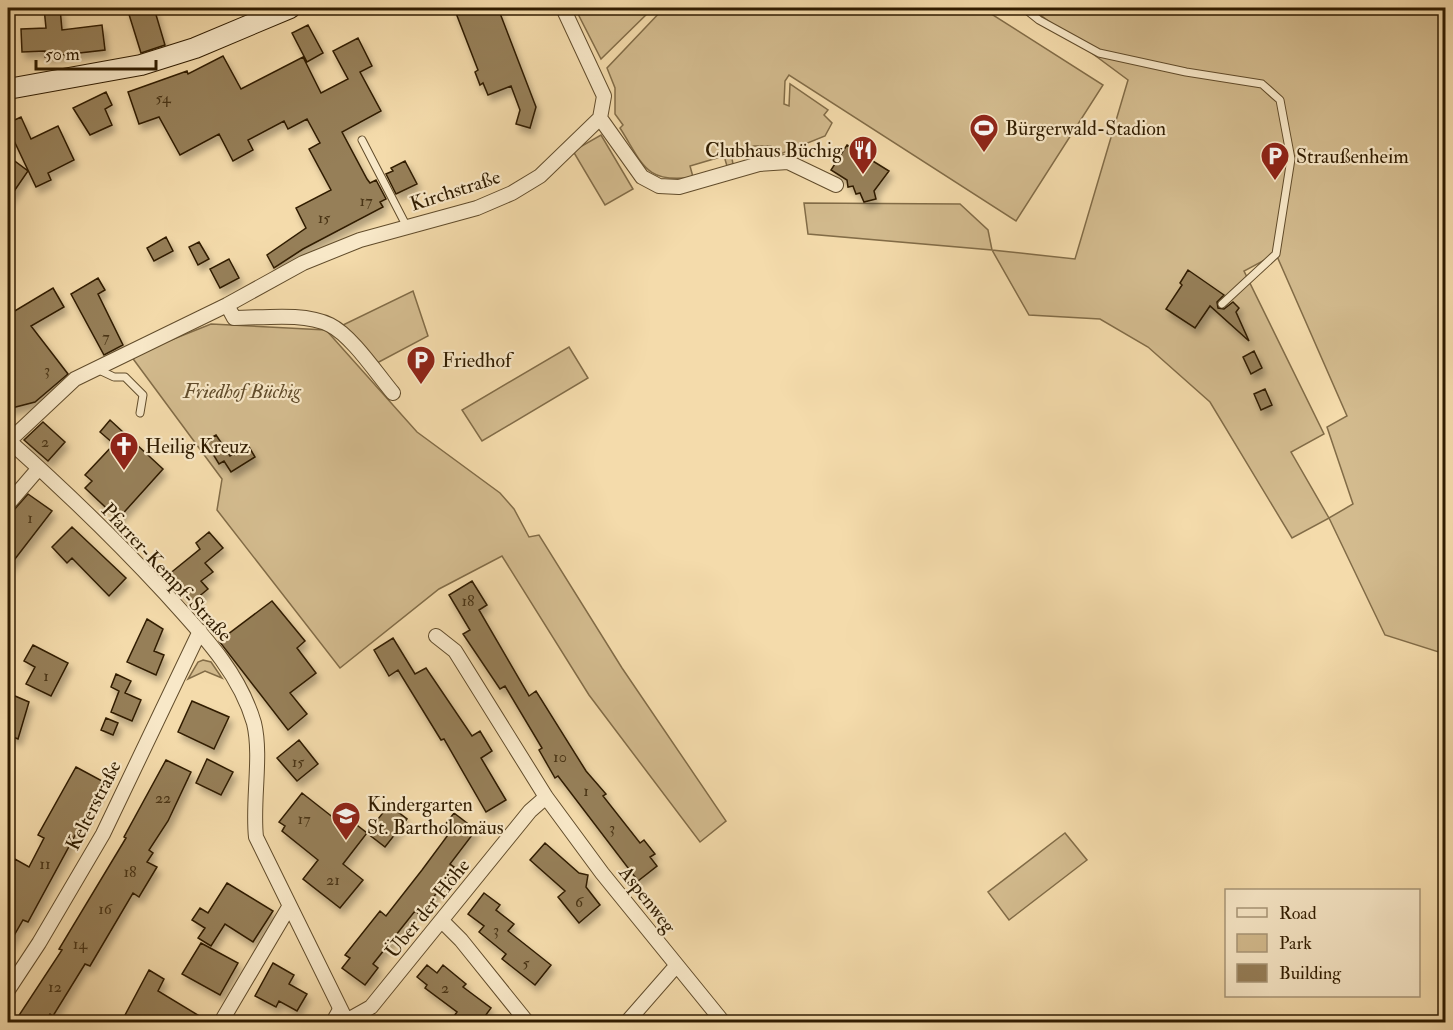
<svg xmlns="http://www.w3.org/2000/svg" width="1453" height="1030" viewBox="0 0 1453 1030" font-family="'IM FELL Double Pica',serif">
	<defs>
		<filter id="shadow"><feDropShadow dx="3.5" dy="6" stdDeviation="3" flood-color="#0004"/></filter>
	</defs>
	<rect width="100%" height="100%" fill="#f4dbab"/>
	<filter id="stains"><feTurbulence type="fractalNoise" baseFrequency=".00333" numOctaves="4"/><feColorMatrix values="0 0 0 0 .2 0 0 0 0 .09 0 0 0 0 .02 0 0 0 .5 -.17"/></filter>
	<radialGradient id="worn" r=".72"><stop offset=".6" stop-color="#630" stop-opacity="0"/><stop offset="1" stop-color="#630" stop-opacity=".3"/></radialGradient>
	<!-- green -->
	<path fill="#d3bb8e" stroke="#826c47" stroke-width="1.5" fill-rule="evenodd" d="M575,8h78l-52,51z
		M664,8h318l121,77 -87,136 -227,-146 -4,6 -1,23 5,2 1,-22 38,26 -4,5 8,8 -7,13 -52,21 -2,-11h-17l-23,7 2,11 -6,2 -3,-10 -34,10 3,11c-48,7 -50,-13 -73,-49l3,-3 -8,-11v-26l-8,-20z
		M1031,8h414v659l-6,-15 -54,-17 -56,-117 -37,20 -82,-136 -62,-55 -48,-28 -71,-4 -37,-65 -184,-16 -4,-31 156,1 28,26 4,20 83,9 53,-179zM1276,254l71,162 -20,11 26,77 -24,14 -38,-66 33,-18 -80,-163z
		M601,135l32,54 -28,16 -32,-54z
		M413,291l15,45 -51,27 -34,-38z
		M211,324l115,6 91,102 83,61 14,16 15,28 10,-2 83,133 104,153 -26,21 -111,-147 -87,-139 -63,33 -99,79 -123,-158 5,-31 -91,-123z
		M569,347l19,31 -106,63 -20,-31z
		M203,660l8,2 11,16 -17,-7 -17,8 10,-17z
		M1065,833l22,27 -78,60 -21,-28z"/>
	<!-- building -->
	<path fill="#967f59" stroke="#301c00" stroke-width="1.5" filter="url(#shadow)" d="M44,8h16l2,22 40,-5 3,25 -60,7v-6l-23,1 -1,-23 25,-1z
		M127,8h27l11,37 -24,8z
		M454,8h44l38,99 -6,21 -14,-4 4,-14 -9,-24 -23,9 -5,-12 -3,2 -5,-13 3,-2z
		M308,25l15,28 -16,9 -15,-29z
		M358,38l14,28 -12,6 21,39 -39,21 25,47 3,4 6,-3 10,19 -6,3 3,5 -80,42 -29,19 -7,-13 39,-27 -10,-20 35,-18 -22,-41 11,-6 -13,-24 -19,10 -4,-8 -36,19 5,10 -20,11 -14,-27 -39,21 -21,-38 -20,7 -11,-32 59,-21 1,3 35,-18 18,33 62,-32 18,36 27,-14 -15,-28z
		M106,92l6,13 -7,4 7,16 -22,10 -17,-27z
		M21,117l10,22 27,-13 16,34 -26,13 3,7 -15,7 -28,-59v-5z
		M847,145l42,26 -15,20 2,8 -12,3 -4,-9 -4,1 -3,-8 -5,1 -1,-7 -16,-10z
		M8,156l20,15 -20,29z
		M405,161l12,23 -21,10 -10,-20 7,-3 -2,-3z
		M166,237l7,14 -19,10 -7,-13z
		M199,242l10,17 -11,6 -9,-18z
		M229,259l10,19 -19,10 -10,-19z
		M1188,270l36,25 -7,7 1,6 6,1 9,-7 6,6 -3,4 13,29 -39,-35 -15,22 -29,-19 16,-24 -2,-2z
		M98,278l7,12 -7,4 25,51 -19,10 -33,-61z
		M53,288l11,19 -33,19 37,48 -33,28 -27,7v-94z
		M1254,351l8,17 -11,6 -8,-17z
		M1265,389l7,16 -11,5 -7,-16z
		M110,420l53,49 -45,50 -33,-31 7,-7 -7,-6 29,-31 -14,-12z
		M43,422l22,20 -17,19 -24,-21z
		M216,435l14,21 18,-11 7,12 -24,15 -7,-11 -5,3 -14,-23z
		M28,494l24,17 -44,57v-55l6,-3z
		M72,527l54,51 -17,18 -37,-38 -5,5 -15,-16z
		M209,532l14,16 -18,15 8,9 -12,9 7,8 -17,14 -23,-28 32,-26 -4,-6z
		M472,581l15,24 -8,5 50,86 7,-5 50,80 20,23 -3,2 37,47 4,-3 11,14 -5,3 7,9 -19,15 -80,-105 -3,2 -16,-28 3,-2 -37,-62 -5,3 -37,-55 7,-4 -21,-35z
		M272,601l33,40 -8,7 19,25 -26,20 17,21 -19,16 -69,-89z
		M147,619l16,10 -9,22 10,4 -8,20 -29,-13z
		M393,638l22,36 11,-6 46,68 8,-5 12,20 -11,7 25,42 -20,12 -42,-73 -3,1 -43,-70 -9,6 -15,-26z
		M33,645l35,18 -17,33 -25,-12 9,-17 -11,-6z
		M116,674l15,7 -6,12 16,7 -9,21 -21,-9 8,-21 -8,-4z
		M8,693l21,9 -11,37 -10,-4z
		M192,701l37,16 -15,32 -36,-17z
		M106,718l12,5 -5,12 -12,-5z
		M299,740l19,24 -21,17 -20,-23z
		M207,759l26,13 -12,23 -25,-12z
		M166,760l25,12 -23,49 -19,29 4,3 -6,9 10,5 -18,30 -6,-4 -43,73 -5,-2 -32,52 -3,-2 -5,9h-31l48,-73 -3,-1 67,-111 -2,-1z
		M76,767l28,15 -76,140 -5,-2 -15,26v-72l7,-15 14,8 15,-29 -6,-3z
		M302,793l42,33 5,-7 18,14 -24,31 20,16 -23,28 -37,-29 15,-19 -36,-29 3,-5 -6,-4z
		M389,805l18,14 -22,28 -18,-14z
		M454,813l22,17 -26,34 4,3 -21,31 -13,17 -5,-4 -42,53 5,4 -13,17 -23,-17 8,-10 -5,-3 35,-44 6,5 36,-46 26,-35 -7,-5z
		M545,843l34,30 9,2 -2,12 14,18 -21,18 -21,-26 7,-6 -35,-31z
		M227,883l46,28 -20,31 -28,-18 -14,22 -13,-8 7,-10 -13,-8 8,-12 8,5z
		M484,893l16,12 -4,5 18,14 -6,7 43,34 -16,20 -33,-26 4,-5 -27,-22 5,-6 -16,-12z
		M201,943l37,20 -18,32 -38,-21z
		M273,963l21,12 -5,9 18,10 -10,17 -18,-10 -3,6 -21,-11z
		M427,965l10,8 6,-8 23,19 -3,3 28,21 -11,15h-31l8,-11 -32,-24 2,-3 -10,-8z
		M149,970l15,9 -6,12 53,32h-77l-10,-6z"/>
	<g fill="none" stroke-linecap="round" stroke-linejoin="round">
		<!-- lane casing -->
		<g stroke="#614c2b" stroke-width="9">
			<path id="lane" d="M1024,8l15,12 60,33 87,19 76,12 18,16 11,59 -15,95 -54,50
				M362,140l45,87
				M97,369l17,8h11l18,18 -3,18
				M329,1022l9,-16"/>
		</g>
		<!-- street casing -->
		<g stroke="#614c2b" stroke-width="16">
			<path id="street" d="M600,118l42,59 17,9 20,1 80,-23 29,-2 48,23
				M227,305l7,13c29,0 70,-6 96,7 22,11 47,49 63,68
				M8,440c54,48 107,99 157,153 35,39 74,78 89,130 8,33 -2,79 2,114l91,185
				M9,441l66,-62 152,-74 76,-42 57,-23 117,-32 35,-15 28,-17 60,-58 4,-22 -41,-88
				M8,504l31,-36
				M436,636l19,15 91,146 56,76 121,149
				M442,921l19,19 66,82
				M8,990l31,-47 64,-109 97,-203
				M346,1021l25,-14 159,-196 16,-14
				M221,1022l68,-115
				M627,1022l49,-56"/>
		</g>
		<!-- secondary casing -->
		<g stroke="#301c00" stroke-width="22">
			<path id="secondary" d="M8,89l133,-24 54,-17 95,-40"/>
		</g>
		<!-- lane -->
		<use href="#lane" stroke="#f8e8c8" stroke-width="7"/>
		<!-- street -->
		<use href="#street" stroke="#f8e8c8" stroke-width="14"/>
		<!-- secondary -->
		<use href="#secondary" stroke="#f8e8c8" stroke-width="20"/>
	</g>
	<!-- icons -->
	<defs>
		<g id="stadium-pin" transform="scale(1.5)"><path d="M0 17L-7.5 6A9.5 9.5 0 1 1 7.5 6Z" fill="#8f2418" stroke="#f8e8c8"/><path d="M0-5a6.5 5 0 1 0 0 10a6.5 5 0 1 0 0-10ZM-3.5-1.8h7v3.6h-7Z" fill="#fff"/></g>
		<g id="restaurant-pin" transform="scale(1.5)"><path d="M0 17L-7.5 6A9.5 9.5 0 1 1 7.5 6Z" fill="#8f2418" stroke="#f8e8c8"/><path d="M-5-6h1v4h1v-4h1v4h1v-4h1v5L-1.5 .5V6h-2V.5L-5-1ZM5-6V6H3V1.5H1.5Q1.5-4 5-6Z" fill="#fff"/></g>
		<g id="parking-pin" transform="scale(1.5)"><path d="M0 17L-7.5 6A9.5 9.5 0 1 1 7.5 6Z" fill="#8f2418" stroke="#f8e8c8"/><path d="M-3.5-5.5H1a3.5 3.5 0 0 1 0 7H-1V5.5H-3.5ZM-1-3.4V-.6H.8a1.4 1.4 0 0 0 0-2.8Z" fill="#fff"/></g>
		<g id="church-pin" transform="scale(1.5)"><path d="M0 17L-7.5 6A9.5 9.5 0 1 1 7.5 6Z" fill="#8f2418" stroke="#f8e8c8"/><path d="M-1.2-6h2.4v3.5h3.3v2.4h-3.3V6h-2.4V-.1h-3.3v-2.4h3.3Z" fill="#fff"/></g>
		<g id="school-pin" transform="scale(1.5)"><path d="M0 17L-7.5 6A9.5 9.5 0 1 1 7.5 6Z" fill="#8f2418" stroke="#f8e8c8"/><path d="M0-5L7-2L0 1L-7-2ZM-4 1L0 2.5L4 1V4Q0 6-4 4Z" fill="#fff"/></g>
	</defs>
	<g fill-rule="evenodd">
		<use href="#stadium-pin" x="984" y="128"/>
		<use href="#restaurant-pin" x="863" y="150"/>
		<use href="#parking-pin" x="1275" y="156"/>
		<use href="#parking-pin" x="421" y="360"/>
		<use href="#church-pin" x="124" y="446"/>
		<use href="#school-pin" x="346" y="816"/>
	</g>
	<g text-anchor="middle" stroke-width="4.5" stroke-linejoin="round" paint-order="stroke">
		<!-- number labels -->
		<g font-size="16" fill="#4a3516">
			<text x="163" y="103">54</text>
			<text x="366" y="206">17</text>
			<text x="324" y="223">15</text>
			<text x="106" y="342">7</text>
			<text x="47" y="375">3</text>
			<text x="45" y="447">2</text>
			<text x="30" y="523">1</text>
			<text x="468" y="606">18</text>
			<text x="46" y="681">1</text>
			<text x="560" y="762">10</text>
			<text x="298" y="767">15</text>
			<text x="586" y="796">1</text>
			<text x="163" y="803">22</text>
			<text x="304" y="824">17</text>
			<text x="612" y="833">3</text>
			<text x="45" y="869">11</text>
			<text x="130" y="877">18</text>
			<text x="333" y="885">21</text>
			<text x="579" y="907">6</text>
			<text x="105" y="914">16</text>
			<text x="496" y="935">3</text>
			<text x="80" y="949">14</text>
			<text x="526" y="968">5</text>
			<text x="55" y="992">12</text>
			<text x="445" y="993">2</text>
		</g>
		<!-- poi labels -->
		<g font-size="20" fill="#301c00" stroke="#f8e8c8" text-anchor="start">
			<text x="1005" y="135">Bürgerwald-Stadion</text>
			<text x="842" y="157" text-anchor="end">Clubhaus Büchig</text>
			<text x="1296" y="163">Straußenheim</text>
			<text x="442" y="367">Friedhof</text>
			<text x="145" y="453">Heilig Kreuz</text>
			<text x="367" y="811">Kindergarten<tspan x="367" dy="23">St. Bartholomäus</tspan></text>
		</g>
		<!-- street labels -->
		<g font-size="20" fill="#301c00" stroke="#f8e8c8">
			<text transform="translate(455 190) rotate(-18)" y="7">Kirchstraße</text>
			<text transform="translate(167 572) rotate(47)" y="7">Pfarrer-Kempf-Straße</text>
			<text transform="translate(93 805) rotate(-63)" y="7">Kelterstraße</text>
			<text transform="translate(648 899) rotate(52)" y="7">Aspenweg</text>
			<text transform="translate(427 908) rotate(-51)" y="7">Über der Höhe</text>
		</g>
		<!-- park labels -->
		<g font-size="20" font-style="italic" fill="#614c2b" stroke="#f8e8c8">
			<text x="242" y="398">Friedhof Büchig</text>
		</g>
	</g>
	<!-- margin -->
	<rect width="1453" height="1030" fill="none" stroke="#f4dbab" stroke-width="30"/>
	<rect x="9" y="9" width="1435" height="1012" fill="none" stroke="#301c00" stroke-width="3"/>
	<rect x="15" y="15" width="1423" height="1000" fill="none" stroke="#301c00" stroke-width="1.5"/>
	<!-- legend -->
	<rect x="1225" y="889" width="195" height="108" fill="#f8e8c8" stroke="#a89678" stroke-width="1.5"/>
	<rect x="1237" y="908" width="30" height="9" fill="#f8e8c8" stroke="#a89678" stroke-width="1.5"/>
	<text x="1279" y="919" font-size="18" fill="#301c00">Road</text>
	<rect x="1237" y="934" width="30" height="18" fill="#d3bb8e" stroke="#a89678" stroke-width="1.5"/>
	<text x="1279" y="949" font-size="18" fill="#301c00">Park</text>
	<rect x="1237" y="964" width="30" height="18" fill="#967f59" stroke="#a89678" stroke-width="1.5"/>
	<text x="1279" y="979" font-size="18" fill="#301c00">Building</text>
	<!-- scale -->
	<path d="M36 60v9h120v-9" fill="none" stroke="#301c00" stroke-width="3"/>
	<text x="45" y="60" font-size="18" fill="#301c00" stroke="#f8e8c8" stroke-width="4.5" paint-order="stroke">50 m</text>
	<rect width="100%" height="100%" filter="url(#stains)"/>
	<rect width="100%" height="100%" fill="url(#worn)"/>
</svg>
